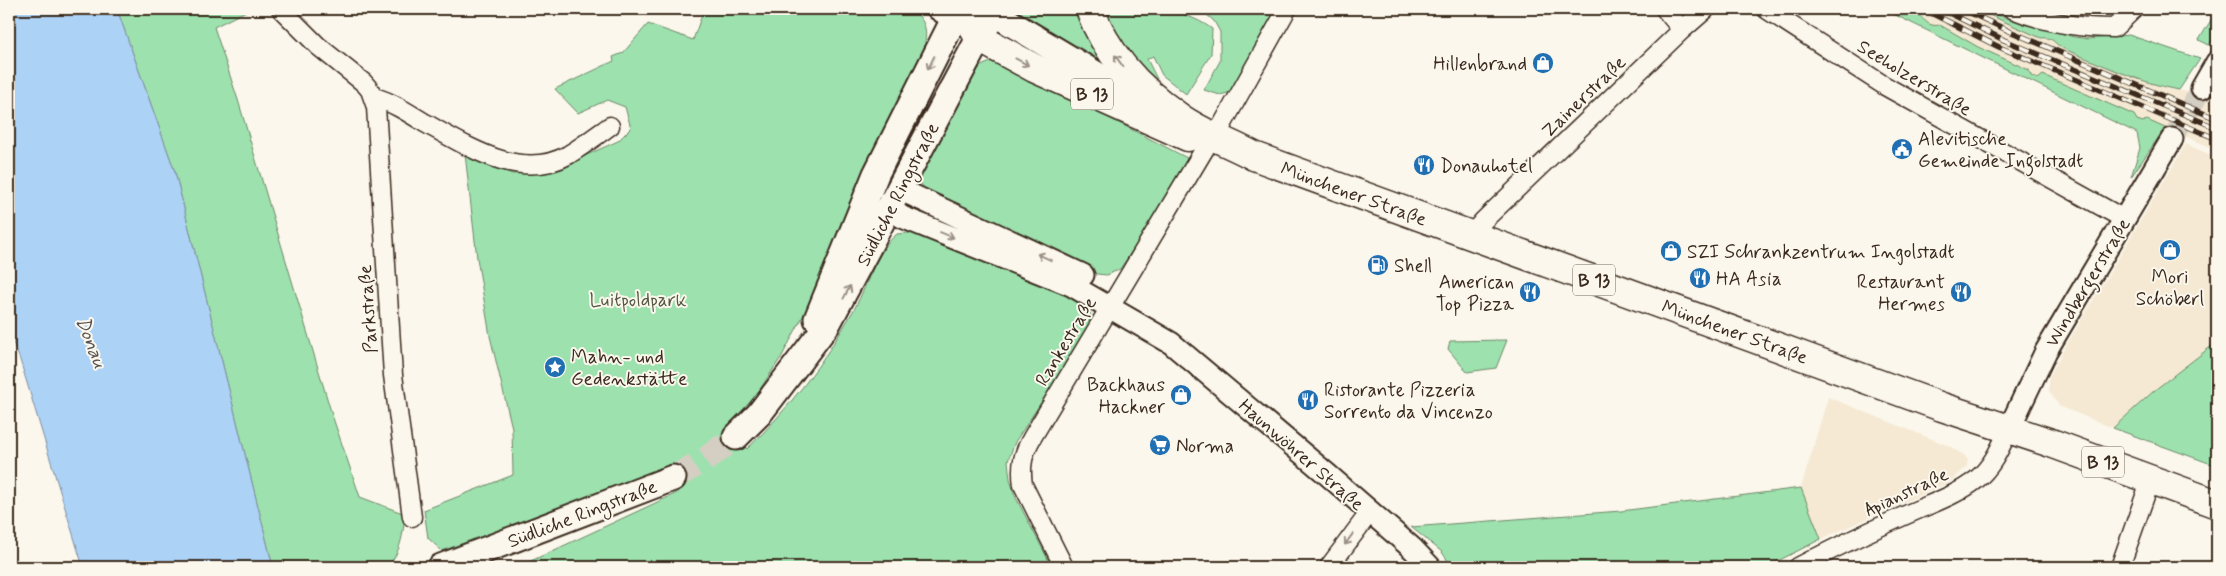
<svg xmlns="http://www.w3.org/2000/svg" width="2226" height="576" viewBox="0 0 2226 576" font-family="Mynerve,sans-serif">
	<rect width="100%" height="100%" fill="#fbf7ec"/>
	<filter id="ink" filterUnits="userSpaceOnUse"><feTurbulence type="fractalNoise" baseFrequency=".02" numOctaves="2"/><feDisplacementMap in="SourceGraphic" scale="10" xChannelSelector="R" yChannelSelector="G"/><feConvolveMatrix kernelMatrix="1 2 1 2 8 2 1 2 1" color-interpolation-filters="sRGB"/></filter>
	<g filter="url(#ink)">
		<!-- built -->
		<path fill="#f5e9d3" d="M1910,9h66l65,29 7,-1 6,3 6,7 105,41 52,9v53l-70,-30 -4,2 -6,-2 -3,-5 -91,-40 -5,4 -7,-3 -2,-6 -51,-23 -38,-22 -7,1 -7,-3 -4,-7z
			M2186,144l31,14v184l-61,47 -43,39 -54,-22 -10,-15v-14l15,-28z
			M1828,397l121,49 15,9 4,5 -1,6 -15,15 -131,58 -20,-51z"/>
		<!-- green -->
		<path fill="#9de2ae" stroke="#6c8666" d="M117,9h133l-36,18 24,73 94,315 28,82 45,17c-2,20 -4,40 -19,53h-113l-98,-395z
			M704,9h207c16,12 17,23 12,43l-66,132 -35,96 -40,76 -26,39 -28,32 19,22c41,-39 77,-87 105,-136 14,-23 24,-63 45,-79l20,-2 107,38 64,37 3,8 -4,18 -72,109 -7,19 2,18 5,17 37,71h-534l161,-75 -11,-25 -226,84 -14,-13 -4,-28 89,-35 -1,-47 -22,-92 -13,-78 -12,-104 47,20 39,-3 67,-30 13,-13 -6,-21 -18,-7 -29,13 -23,-24 59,-28 -1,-4 10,-4 25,-29 45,16z
			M1007,9h75l35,66z
			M1100,9c39,0 80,-4 112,20l-1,25 -25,40 -24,-19 -9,-19 -6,3 10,20 -5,3 -20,-18z
			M1200,9h80l-45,82 -15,4 -16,-5 16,-29v-29l-6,-11z
			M1883,9c8,0 21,-2 28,1 13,5 14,18 29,15l38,22 51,23 2,6 7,3 5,-4 91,40 3,5 6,2 4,-2 18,8 -34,49 9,-29 -3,-15z
			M1976,9l98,28 15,2 40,-4 71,24 -21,31c-39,-7 -78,-26 -115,-41 -10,-5 -11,-13 -23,-11z
			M2217,10v21l-8,14 -10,-5z
			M993,61l7,1 187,96 1,6 -3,7 -65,98 -13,6 -10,-1 -173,-85 -4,-7 1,-10 52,-97 8,-9z
			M1507,340l-11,28 -29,4 -19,-23 2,-8z
			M2217,342v124l-104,-38 43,-39z
			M1801,488l20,51 -55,28h-314l-10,-15 -31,-25 210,-16z"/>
		<!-- water -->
		<path fill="#acd2f6" stroke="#7f8fa0" d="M9,9h108l58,163 98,395h-190l-63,-207 -11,-28z"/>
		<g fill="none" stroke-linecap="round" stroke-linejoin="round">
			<!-- tertiary-tunnel -->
			<path stroke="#d5cec3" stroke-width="21" stroke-dasharray="21 11" stroke-linecap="butt" d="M2172,139l30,-51"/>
			<!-- secondary-tunnel -->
			<path stroke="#d5cec3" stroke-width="25" stroke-dasharray="25 12" stroke-linecap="butt" d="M673,478l33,-19 30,-22"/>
			<!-- minor casing -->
			<g stroke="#3b2a1e" stroke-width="21">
				<path id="minor" d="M281,9l37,37 46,37 6,7 6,17 17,268 19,142
					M1665,9l17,21 24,-21
					M1766,9l119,77 239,133
					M2012,9c32,13 67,19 102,19l20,-19
					M374,97c18,5 35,16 51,26 42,23 95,59 143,32 15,-9 28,-19 42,-29
					M1216,136l71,-127
					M1471,235l12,-14 199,-191
					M1064,567l-41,-82c-3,-20 0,-32 10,-49l174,-291
					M1329,567l41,-55
					M1798,567c36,-19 72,-36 110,-53 22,-10 49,-19 68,-34 17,-14 24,-32 33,-51
					M2120,567l31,-88"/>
			</g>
			<!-- tertiary casing -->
			<g stroke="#3b2a1e" stroke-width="25">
				<path id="tertiary" d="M938,9l15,10
					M2202,88l15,-26
					M899,189l184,86
					M889,207l13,10 169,68 100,58 157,132 85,74 17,18
					M2009,429l37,-78 126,-212"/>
			</g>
			<!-- secondary casing -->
			<g stroke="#3b2a1e" stroke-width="29">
				<path id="secondary" d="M987,9l112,67 56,29
					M817,319l59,-145 83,-165
					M736,437l23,-23 68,-89 152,-287 18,-29
					M441,567l232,-89"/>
			</g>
			<!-- primary casing -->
			<g stroke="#3b2a1e" stroke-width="31">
				<path id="primary" d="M975,9c-4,11 -2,20 4,29l55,30 154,69
					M1090,9c16,45 50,81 89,108 22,16 51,26 75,39l688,251 109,36 166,61"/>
			</g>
			<!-- minor -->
			<use href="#minor" stroke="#fbf7ec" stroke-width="18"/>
			<!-- tertiary -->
			<use href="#tertiary" stroke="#fbf7ec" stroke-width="21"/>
			<!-- secondary -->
			<use href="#secondary" stroke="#fbf7ec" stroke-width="25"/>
			<!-- primary -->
			<use href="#primary" stroke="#fbf7ec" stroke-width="28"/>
			<!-- rail casing -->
			<g stroke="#3b2a1e" stroke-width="5.5">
				<path id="rail" d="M1923,9l76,38 218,92
					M1941,9l63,31 213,88
					M1962,9l45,21 210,89"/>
			</g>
			<!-- rail -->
			<use href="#rail" stroke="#fbf7ec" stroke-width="4" stroke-dasharray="11" stroke-linecap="butt"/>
		</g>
		<!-- one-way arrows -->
		<defs><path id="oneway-shaft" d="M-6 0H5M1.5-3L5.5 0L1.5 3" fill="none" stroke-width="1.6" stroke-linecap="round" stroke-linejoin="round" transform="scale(1.25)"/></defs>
		<g stroke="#9b9085">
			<use href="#oneway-shaft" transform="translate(1119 61) rotate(-126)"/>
			<use href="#oneway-shaft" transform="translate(1022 62) rotate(28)"/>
			<use href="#oneway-shaft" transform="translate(931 63) rotate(116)"/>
			<use href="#oneway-shaft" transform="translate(947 235) rotate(22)"/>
			<use href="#oneway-shaft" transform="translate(1044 257) rotate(-155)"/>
			<use href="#oneway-shaft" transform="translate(847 292) rotate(-62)"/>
			<use href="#oneway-shaft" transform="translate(1349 539) rotate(126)"/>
		</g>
	</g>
	<!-- icons -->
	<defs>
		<g id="shop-disc" transform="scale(1.125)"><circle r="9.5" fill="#1f6fb2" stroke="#fbf7ec"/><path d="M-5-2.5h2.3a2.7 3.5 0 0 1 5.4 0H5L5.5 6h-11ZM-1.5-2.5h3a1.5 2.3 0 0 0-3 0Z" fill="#fff"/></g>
		<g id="civic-disc" transform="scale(1.125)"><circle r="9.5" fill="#1f6fb2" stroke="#fbf7ec"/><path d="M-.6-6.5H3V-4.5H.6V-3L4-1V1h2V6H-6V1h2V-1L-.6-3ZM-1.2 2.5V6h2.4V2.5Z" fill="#fff"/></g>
		<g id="restaurant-disc" transform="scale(1.125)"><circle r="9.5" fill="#1f6fb2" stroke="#fbf7ec"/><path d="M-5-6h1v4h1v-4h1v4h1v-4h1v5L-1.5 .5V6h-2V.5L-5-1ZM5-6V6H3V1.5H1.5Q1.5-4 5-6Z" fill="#fff"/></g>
		<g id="fuel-disc" transform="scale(1.125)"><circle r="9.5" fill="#1f6fb2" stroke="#fbf7ec"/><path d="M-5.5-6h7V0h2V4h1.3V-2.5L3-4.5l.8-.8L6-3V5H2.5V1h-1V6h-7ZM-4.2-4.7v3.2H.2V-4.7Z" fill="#fff"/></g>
		<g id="sight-disc" transform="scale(1.125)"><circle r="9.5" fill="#1f6fb2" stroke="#fbf7ec"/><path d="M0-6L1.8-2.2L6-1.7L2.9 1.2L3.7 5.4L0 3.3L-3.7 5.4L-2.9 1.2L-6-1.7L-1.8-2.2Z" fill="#fff"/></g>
		<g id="supermarket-disc" transform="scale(1.125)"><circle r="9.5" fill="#1f6fb2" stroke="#fbf7ec"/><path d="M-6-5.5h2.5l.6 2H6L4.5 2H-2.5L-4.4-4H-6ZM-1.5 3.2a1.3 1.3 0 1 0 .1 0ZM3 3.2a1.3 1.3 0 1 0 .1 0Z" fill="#fff"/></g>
	</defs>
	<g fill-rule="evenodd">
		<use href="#shop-disc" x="1543" y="63"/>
		<use href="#civic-disc" x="1902" y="149"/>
		<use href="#restaurant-disc" x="1424" y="165"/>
		<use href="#shop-disc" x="2170" y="250"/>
		<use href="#shop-disc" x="1671" y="251"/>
		<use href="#fuel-disc" x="1378" y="265"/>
		<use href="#restaurant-disc" x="1700" y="278"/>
		<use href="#restaurant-disc" x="1530" y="292"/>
		<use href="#restaurant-disc" x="1961" y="292"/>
		<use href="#sight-disc" x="555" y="367"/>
		<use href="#shop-disc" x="1181" y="395"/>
		<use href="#restaurant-disc" x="1308" y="400"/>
		<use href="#supermarket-disc" x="1160" y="445"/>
	</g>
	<g text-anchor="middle" stroke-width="4" stroke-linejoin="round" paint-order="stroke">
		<!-- shield labels -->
		<g fill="#fbf7ec" stroke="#75685c" stroke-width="1">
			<rect x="1071" y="78.5" width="42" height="31" rx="4"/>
			<rect x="1573" y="264.5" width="42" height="31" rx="4"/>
			<rect x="2082" y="446.5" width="42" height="31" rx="4"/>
		</g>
		<g font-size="18" font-weight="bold" fill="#3b2a1e">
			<text x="1092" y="100">B 13</text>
			<text x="1594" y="286">B 13</text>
			<text x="2103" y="468">B 13</text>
		</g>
		<!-- poi labels -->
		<g font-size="19" fill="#3b2a1e" stroke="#fbf7ec" text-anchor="start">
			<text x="1527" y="70" text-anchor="end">Hillenbrand</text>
			<text x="1918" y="145">Alevitische<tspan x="1918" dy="22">Gemeinde Ingolstadt</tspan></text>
			<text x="1440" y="172">Donauhotel</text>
			<text x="1687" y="258">SZI Schrankzentrum Ingolstadt</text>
			<text x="1394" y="272">Shell</text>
			<text x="2170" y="283" text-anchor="middle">Mori<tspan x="2170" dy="22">Schöberl</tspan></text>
			<text x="1716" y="285">HA Asia</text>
			<text x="1514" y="288" text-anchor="end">American<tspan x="1514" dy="22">Top Pizza</tspan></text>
			<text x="1945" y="288" text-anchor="end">Restaurant<tspan x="1945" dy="22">Hermes</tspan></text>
			<text x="571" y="363">Mahn- und<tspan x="571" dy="22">Gedenkstätte</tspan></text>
			<text x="1165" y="391" text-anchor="end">Backhaus<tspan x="1165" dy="22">Hackner</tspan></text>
			<text x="1324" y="396">Ristorante Pizzeria<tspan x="1324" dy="22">Sorrento da Vincenzo</tspan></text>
			<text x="1176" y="452">Norma</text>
		</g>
		<!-- street labels -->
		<g font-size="19" fill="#3b2a1e" stroke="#fbf7ec">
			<text transform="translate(1915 77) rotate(31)" y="7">Seeholzerstraße</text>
			<text transform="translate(1583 96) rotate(-44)" y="7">Zainerstraße</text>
			<text transform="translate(1354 193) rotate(20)" y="7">Münchener Straße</text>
			<text transform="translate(897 194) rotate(-63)" y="7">Südliche Ringstraße</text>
			<text transform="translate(2087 282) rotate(-59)" y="7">Windbergerstraße</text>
			<text transform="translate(367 309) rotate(-94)" y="7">Parkstraße</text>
			<text transform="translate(1735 331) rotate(20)" y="7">Münchener Straße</text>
			<text transform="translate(1065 341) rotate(-59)" y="7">Rankestraße</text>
			<text transform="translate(1302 454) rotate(41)" y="7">Haunwöhrer Straße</text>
			<text transform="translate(1906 491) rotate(-25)" y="7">Apianstraße</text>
			<text transform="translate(582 513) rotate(-21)" y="7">Südliche Ringstraße</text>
		</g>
		<!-- park labels -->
		<g font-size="19" fill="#545842" stroke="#fbf7ec">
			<text x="638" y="306">Luitpoldpark</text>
		</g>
		<!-- water labels -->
		<g font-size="20" font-style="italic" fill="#575454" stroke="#fbf7ec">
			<text transform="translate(92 342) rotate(69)" y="7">Donau</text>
		</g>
	</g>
	<!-- margin -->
	<rect width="2226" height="576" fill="none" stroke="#fbf7ec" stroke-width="30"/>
	<rect x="15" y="15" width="2196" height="546" fill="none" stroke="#3b2a1e" stroke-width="2" filter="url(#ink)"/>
</svg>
